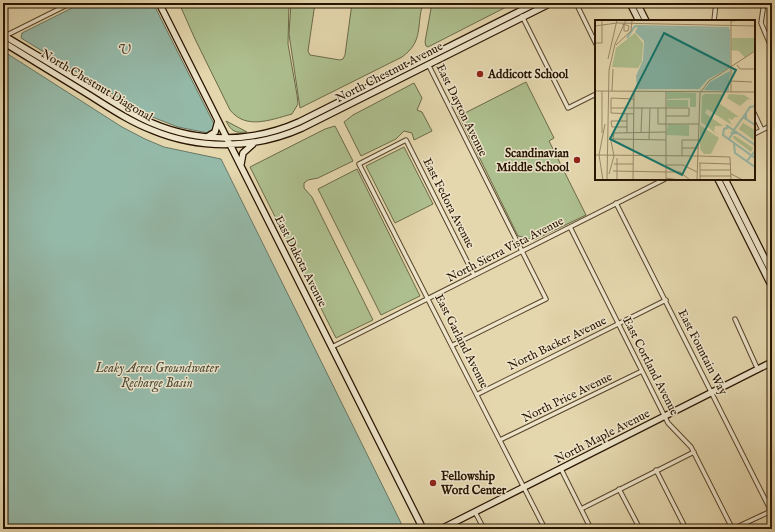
<svg xmlns="http://www.w3.org/2000/svg" width="775" height="532" viewBox="0 0 775 532" font-family="'IM FELL English',serif">
	<rect width="100%" height="100%" fill="#e4d6ad"/>
	<filter id="stains"><feTurbulence type="fractalNoise" baseFrequency=".005" numOctaves="4"/><feColorMatrix values="0 0 0 0 .2 0 0 0 0 .09 0 0 0 0 .02 0 0 0 .5 -.17"/></filter>
	<radialGradient id="worn" r=".72"><stop offset=".6" stop-color="#630" stop-opacity="0"/><stop offset="1" stop-color="#630" stop-opacity=".3"/></radialGradient>
	<!-- green -->
	<path fill="#aebf8f" stroke="#6b6a48" d="M179,3h110l-1,41 9,51 1,9 -6,10c-22,6 -46,16 -62,-4l-35,-71z
		M291,3h24l-7,48 2,4 30,5 3,-1 2,-4 7,-52h71c-7,23 1,38 -21,54l-102,51 -11,-74z
		M432,3h82l-86,44 -2,-1 -1,-4z
		M526,82l28,56 -5,3 37,74 -52,25 -16,-4 -59,-120z
		M414,83l8,15 -5,12 5,2 10,19 -18,9 -2,-7 -8,-2 -8,8 -35,17 -17,-34 9,-7z
		M226,121l21,11c-12,1 -15,0 -21,-11z
		M335,126l18,35 -35,17 -10,2 -4,3v5l8,9 61,123 -37,18 -86,-171 75,-38z
		M404,147l29,57 -38,19 -29,-57z
		M357,169l63,127 -39,19 -63,-126z"/>
	<!-- water -->
	<path fill="#95b9a8" stroke="#697765" d="M82,3h71l61,121v4l-6,5 -30,-6 -31,-12 -126,-77 1,-5z
		M3,51l119,76 23,12 19,8 57,12 183,370h-401z"/>
	<g fill="none" stroke-linecap="round" stroke-linejoin="round">
		<!-- street casing -->
		<g stroke="#57442b" stroke-width="5.5">
			<path id="street" d="M576,3l20,41
				M764,3l-3,20 11,26
				M522,16l46,92 28,-14
				M714,21l2,-18
				M5,36l66,-33
				M428,64l118,235 -93,46
				M754,113l8,17
				M754,134l18,-9
				M570,227l98,196 23,24 40,79 3,2 3,-1 30,-14 3,-3 -1,-3 -153,-304
				M474,275l-68,-135 -47,24 186,365
				M735,319l23,51
				M332,347l333,-168
				M478,394l188,-94
				M500,440l142,-69
				M561,469l30,60
				M656,470l30,59
				M619,489l21,40
				M581,509l113,-57
				M475,512l9,17"/>
		</g>
		<!-- secondary casing -->
		<g stroke="#281400" stroke-width="8">
			<path id="secondary" d="M159,3l264,526
				M630,3l9,18
				M637,3l9,18
				M3,35c28,17 57,34 86,52 20,12 41,27 63,36 47,20 100,20 147,-1l237,-119
				M3,42c28,17 55,34 83,51 21,13 42,28 66,37 48,20 103,19 150,-2l249,-125
				M207,137l8,-5 3,-11
				M241,164l2,-11 10,-9
				M718,179l54,108
				M725,179l47,94
				M441,529l331,-167"/>
		</g>
		<!-- street -->
		<use href="#street" stroke="#ede4ca" stroke-width="3.5"/>
		<!-- secondary -->
		<use href="#secondary" stroke="#ede4ca" stroke-width="5.5"/>
	</g>
	<!-- markers -->
	<g fill="#8f2418" stroke="#ede4ca" stroke-width="1.5">
		<circle cx="480" cy="74" r="4"/>
		<circle cx="577" cy="160" r="4"/>
		<circle cx="433" cy="483" r="4"/>
	</g>
	<g text-anchor="middle" stroke-width="3" stroke-linejoin="round" paint-order="stroke">
		<!-- street labels -->
		<g font-size="12" fill="#281400" stroke="#ede4ca">
			<text transform="translate(389 72) rotate(-27)" y="4">North Chestnut Avenue</text>
			<text transform="translate(97 85) rotate(31)" y="4">North Chestnut Diagonal</text>
			<text transform="translate(462 110) rotate(64)" y="4">East Dayton Avenue</text>
			<text transform="translate(449 203) rotate(63)" y="4">East Fedora Avenue</text>
			<text transform="translate(505 249) rotate(-27)" y="4">North Sierra Vista Avenue</text>
			<text transform="translate(301 261) rotate(63)" y="4">East Dakota Avenue</text>
			<text transform="translate(462 341) rotate(63)" y="4">East Garland Avenue</text>
			<text transform="translate(557 343) rotate(-26)" y="4">North Backer Avenue</text>
			<text transform="translate(703 352) rotate(63)" y="4">East Fountain Way</text>
			<text transform="translate(651 366) rotate(63)" y="4">East Cortland Avenue</text>
			<text transform="translate(567 397) rotate(-26)" y="4">North Price Avenue</text>
			<text transform="translate(602 436) rotate(-27)" y="4">North Maple Avenue</text>
		</g>
		<!-- poi labels -->
		<g font-size="12" font-weight="bold" fill="#281400" stroke="#ede4ca" text-anchor="start">
			<text x="488" y="78">Addicott School</text>
			<text x="569" y="157" text-anchor="end">Scandinavian<tspan x="569" dy="14">Middle School</tspan></text>
			<text x="441" y="480">Fellowship<tspan x="441" dy="14">Word Center</tspan></text>
		</g>
		<!-- water labels -->
		<g font-size="13" font-style="italic" fill="#4e4e3b" stroke="#ede4ca">
			<text x="124" y="54">U</text>
			<text x="157" y="372">Leaky Acres Groundwater<tspan x="157" dy="15">Recharge Basin</tspan></text>
		</g>
	</g>
	<!-- overview -->
	<g transform="translate(595 20)">
		<rect width="160" height="160" fill="#e4d6ad"/>
		<path d="M40,13l8,10 -1,18 -4,7 -26,-1 4,-19zM137,18h23v12l-10,8 -6,-7 -8,-1zM72,72l29,1v14h-6v-9l-23,1zM110,74h19l-5,9 20,14h-4l-3,3 -4,-2 4,7 -25,-16 -2,4 18,13h-8l-1,5 4,4 -17,-13 1,-26zM134,74l15,1 8,5 -4,-1 -8,7 -13,-8zM72,80h21v7h-21zM148,103l12,7v11l-16,-12zM73,104l21,1v11l-23,-1zM105,105l19,13 -8,16h-7l-4,-5zM140,116l18,12 -2,4 -17,-13 -1,-3z" fill="#aebf8f"/>
		<path d="M43,7l92,2v38l-23,13 -8,9h-62l-1,-13 7,-16 1,-19 -9,-9zM135,51l-1,20 -25,-1 6,-8z" fill="#95b9a8"/>
		<path fill="none" stroke="#95b9a8" stroke-width="2" d="M40,6l94,2M32,18l8,-12M148,97l12,8M151,99v-6l4,-6 5,-1M131,105l29,20M134,107l-5,2 -1,6 32,23M136,114l15,-21M134,119l4,-6h5M139,124l1,9 20,14M152,141l8,-10"/>
		<path fill="none" stroke="#998868" stroke-width="1" d="M136,1l13,-1M27,4l4,1 3,1 -1,5h-4v-7M0,6l22,-3 138,3M0,23h7v-23M21,25l15,-14 1,-11M13,39l9,-39M142,45l3,4h15M136,47v-47M136,61l21,1M0,71l160,1M17,71l1,-22M136,72v-24M16,88h78v8h-23M63,88v16h41M39,94l-23,-1v-15l23,1M32,107h-15l-1,-6h16M46,112l1,-24M7,113v-42M32,113v-19M54,120l1,-32M71,120l-53,-1 1,-6 52,-1M87,128h17M0,135l104,1M87,136v-16h17M104,136l31,1 1,23M22,138v22M104,143l32,1M19,144h19M71,145h17l14,7M105,150h31M18,151l53,1M71,152h14l10,8M14,154l5,-18 -4,-20M136,154l12,6M105,156h31M71,158l14,2M8,160l-4,-25 6,-31M12,160l2,-110 6,-26 11,-24M38,160l1,-89M71,160v-89M102,160l3,-87 9,-12 46,-30M105,160v-17"/>
		<path fill="#0f766e" fill-opacity="0.15" stroke="#0f766e" stroke-width="2" d="M69,13l72,37 -54,105 -72,-36z"/>
		<rect width="160" height="160" fill="none" stroke="#281400" stroke-width="2"/>
	</g>
	<!-- margin -->
	<rect width="775" height="532" fill="none" stroke="#e4d6ad" stroke-width="16"/>
	<rect x="4" y="4" width="767" height="524" fill="none" stroke="#281400" stroke-width="2"/>
	<rect x="8" y="8" width="759" height="516" fill="none" stroke="#281400"/>
	<rect width="100%" height="100%" filter="url(#stains)"/>
	<rect width="100%" height="100%" fill="url(#worn)"/>
</svg>
